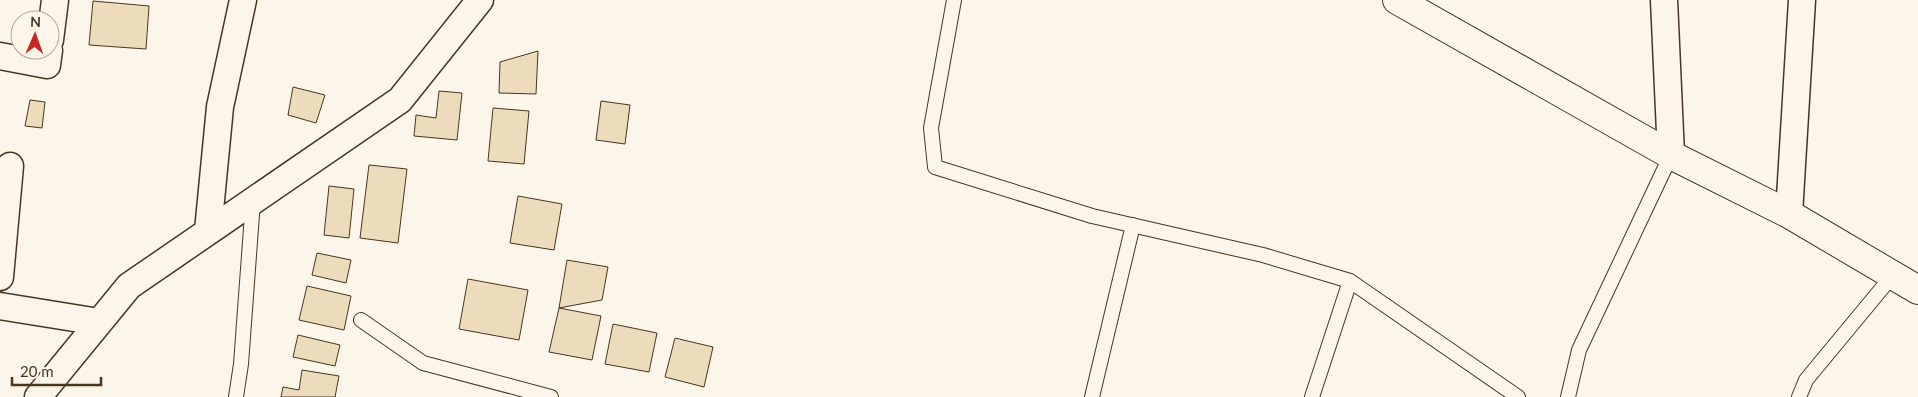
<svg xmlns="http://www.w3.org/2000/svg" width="1918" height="397" viewBox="0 0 1918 397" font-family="Lato,sans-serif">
	<rect width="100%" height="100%" fill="#fbf6e9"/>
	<!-- building -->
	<path fill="#ecdcbc" stroke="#4a3520" d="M93,1l56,5 -3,43 -57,-4z
		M538,51l-2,43 -37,-1 1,-31z
		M293,87l32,8 -9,28 -28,-8z
		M439,91l23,2 -5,47 -43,-4 2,-21 20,3z
		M30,100l15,2 -3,26 -17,-2z
		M601,101l29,4 -5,39 -29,-4z
		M493,108l36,3 -5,53 -36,-3z
		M369,165l38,4 -9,74 -38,-5z
		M329,186l25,3 -5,49 -25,-3z
		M518,196l44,8 -8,46 -44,-7z
		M317,253l34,7 -5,23 -34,-8z
		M567,260l41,7 -6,33 -43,8z
		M468,279l60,11 -9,50 -60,-11z
		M307,286l44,10 -7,34 -45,-10z
		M559,308l42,8 -9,44 -43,-8z
		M613,324l44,9 -8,39 -44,-8z
		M298,335l42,10 -5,21 -42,-9z
		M675,338l38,9 -9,40 -39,-10z
		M302,370l37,6 -4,21h-54l2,-10 16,3z"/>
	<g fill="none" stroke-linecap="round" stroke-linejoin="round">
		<!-- service casing -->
		<g stroke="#4a3520" stroke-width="16">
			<path id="service" d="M954,0l-23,128 4,39 157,49 171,39 87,26 168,116
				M361,320l62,43 128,34
				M236,397l5,-33 12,-163
				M1092,397l41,-172
				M1312,397l38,-116
				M1568,397l11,-47 92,-195
				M1799,397l7,-17 87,-105"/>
		</g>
		<!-- minor casing -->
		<g stroke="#4a3520" stroke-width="29">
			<path id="minor" d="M1664,0l7,155
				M50,40l5,-40
				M0,56l47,9 2,-15
				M1789,214l13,-214
				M208,231l12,-124 23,-107
				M0,277l10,-111
				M0,306l99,16
				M38,397l91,-111 271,-186 80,-100"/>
		</g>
		<!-- tertiary casing -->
		<g stroke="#4a3520" stroke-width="30">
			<path id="tertiary" d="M1397,0l274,155 118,59 129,76"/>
		</g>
		<!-- service -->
		<use href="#service" stroke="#fbf6e9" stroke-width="14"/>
		<!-- minor -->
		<use href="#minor" stroke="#fbf6e9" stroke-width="26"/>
		<!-- tertiary -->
		<use href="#tertiary" stroke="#fbf6e9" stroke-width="28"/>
	</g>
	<!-- north arrow -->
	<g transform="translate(35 35) rotate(2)"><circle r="24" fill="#fbf6e9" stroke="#b4a999"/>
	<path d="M0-4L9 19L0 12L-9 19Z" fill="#c62828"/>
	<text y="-8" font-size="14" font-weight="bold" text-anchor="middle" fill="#4a3520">N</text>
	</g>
	<!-- scale -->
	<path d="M12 377v8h89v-8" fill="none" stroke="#4a3520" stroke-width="2.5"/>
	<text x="20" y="377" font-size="15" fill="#4a3520" stroke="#fbf6e9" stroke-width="4" paint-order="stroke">20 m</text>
</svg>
